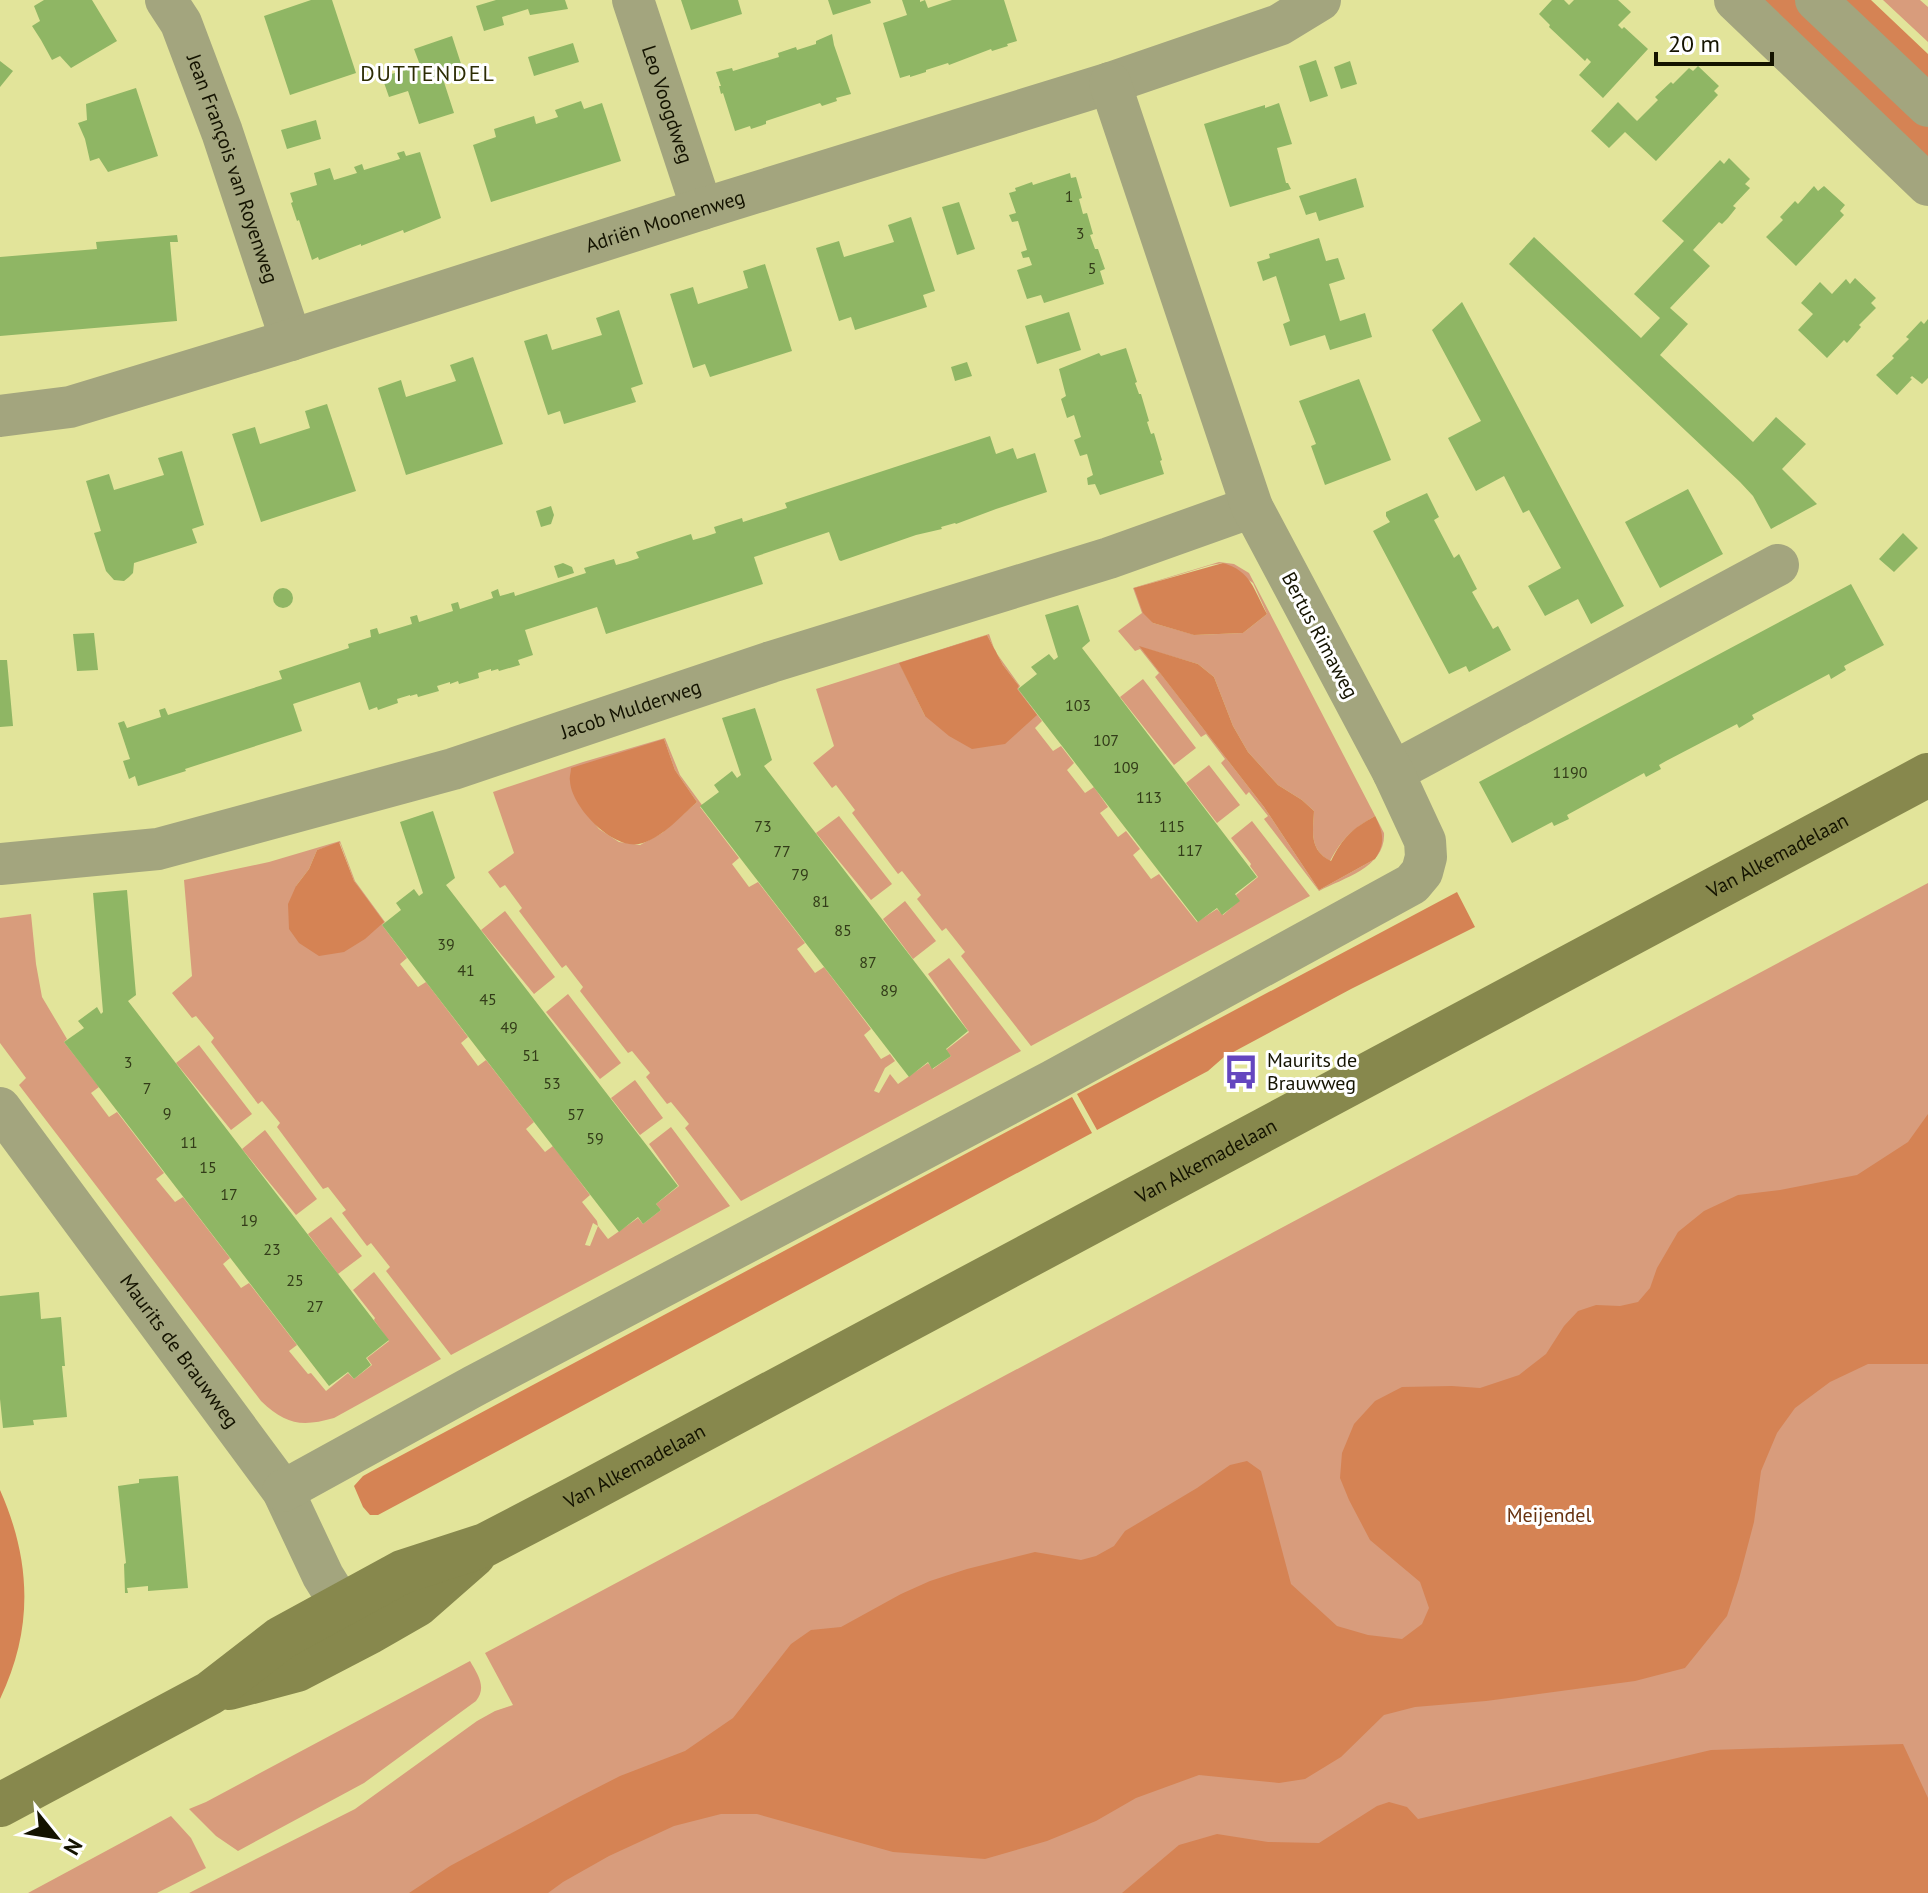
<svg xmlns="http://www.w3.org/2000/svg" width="1928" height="1893" viewBox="0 0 1928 1893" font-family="'PT Sans',sans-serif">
	<rect width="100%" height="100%" fill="#e2e49a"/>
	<!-- green -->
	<path fill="#d89c7c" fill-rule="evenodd" d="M1883,0h37l8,7v35z
		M1219,562l15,2 15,9 135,260c2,34 -40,45 -65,58l-55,-72 4,-3 -19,-24 -3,3 -25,-32 4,-4 -19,-25 -5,3 -46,-60 4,-4 -19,-24 -5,2 -17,-20 24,-18 -9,-25zM1223,563l30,20 14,31 -24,19 -48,2 -42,-12 -18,-35 76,-23zM1140,647l58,17 16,13 19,49 15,26 30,33 24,15 12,11c-1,22 -5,38 16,50 13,-24 22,-31 45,-45v43l-56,31 -55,-83z
		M989,634l6,17 25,35 -2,3 24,32 -7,7 18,23 8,-5 13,17 -7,7 18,23 9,-6 14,20 -8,6 18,24 8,-6 14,18 -7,6 18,24 8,-5 38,48 20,-13 6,6 16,-14 -3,-6 22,-18 -8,-11 1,-2 -20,-26 21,-17 58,75 -279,150 -70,-90 4,-4 -19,-24 -4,3 -25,-32 4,-4 -19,-24 -4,3 -46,-61 3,-3 -19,-25 -4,3 -19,-25 21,-17 -18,-57zM987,635l16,30 16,21 -3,2 -91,28 -25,-52z
		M1143,679l53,69 -22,17 -54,-68z
		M665,738l15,37 22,30 -2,2 39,51 -7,6 17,23 9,-5 47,61 -8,6 18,24 9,-6 47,62 -7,6 17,24 9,-5 5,7 -10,7 -11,23 5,2 11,-19 8,10 30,-21 5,6 18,-13 -5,-6 23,-18 -41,-58 21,-16 72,93 -280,150 -56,-73 4,-4 -18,-22 -4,2 -21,-27 4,-4 -18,-22 -4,2 -48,-62 3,-4 -17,-22 -4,3 -43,-57 3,-3 -17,-23 -5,3 -12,-16 26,-19 -21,-61 90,-30zM664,739l11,31 22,32 -35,31 -22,12 -21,-3 -20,-13 -20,-25z
		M1209,765l31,40 -23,18 -31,-40z
		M839,816l53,68 -21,16 -55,-67z
		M340,841l15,40 30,41 -3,3 25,33 -7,6 18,23 8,-5 42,55 -7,6 17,23 8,-6 48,62 -8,7 19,23 8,-6 37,49 -8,7 15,19 1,5 -5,-3 -8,22 5,1 8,-20 10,13 30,-21 5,6 18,-14 -5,-6 23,-18 -30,-42 22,-17 59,79 -279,149 -65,-84 4,-4 -19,-24 -4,3 -25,-33 4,-3 -18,-23 -5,2 -46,-62 3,-4 -18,-22 -4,3 -47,-62 3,-4 -18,-22 -4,2 -20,-25 20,-17 -8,-96 85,-18zM340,843l14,38 11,17 -69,-12 13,-17 8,-19z
		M1928,883v1010h-1739l166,-84 122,-88 18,-10 18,-6 -28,-52z
		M905,901l31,40 -23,18 -30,-40z
		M505,911l50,66 -21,17 -53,-64z
		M31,914l5,50 6,33 25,42 -3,3 35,45 -8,6 18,24 8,-5 47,61 -8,6 19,23 8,-5 47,61 -7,6 18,24 8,-5 48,62 -8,6 19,23 3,-1 15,18 22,-18 6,6 18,-14 -5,-7 22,-17 -15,-21 1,-2 -22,-28 21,-18 67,87 -107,59c-32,9 -48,7 -73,-17l-242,-316 7,-7 -26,-35v-125z
		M568,994l53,69 -21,16 -54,-67z
		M199,1045l53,69 -21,16 -55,-67z
		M635,1080l28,38 -23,17 -29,-37z
		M265,1130l52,69 -21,16 -54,-66z
		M331,1217l31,39 -24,18 -30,-40z
		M470,1661c8,14 17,26 6,40l-112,82 -126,68 -22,-15 -27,-27 17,-7z
		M171,1816l20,22 15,30 -49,25h-129z"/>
	<!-- forest -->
	<path fill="#d58354" d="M1751,0h49l128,121v47z
		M1832,0h39l57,54v36z
		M1223,563c28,8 31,27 44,51l-24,19 -49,2 -41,-12 -10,-10 -9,-25z
		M987,635l16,30 16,21 -2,3 20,26 -32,29 -33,5 -23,-13 -24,-20 -26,-53z
		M1139,646l59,18 16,13 19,49 15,26 30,33 24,15 12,11c-1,22 -5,39 17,50 12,-24 21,-32 44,-45 8,16 11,27 0,43l-56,31 -55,-83z
		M664,739l11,31 22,32c-16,14 -33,34 -54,41 -28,10 -72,-36 -73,-62 -1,-4 1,-8 1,-13z
		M339,842l15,39 30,41 -19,17 -21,13 -25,4 -20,-13 -10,-14 -1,-25 8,-18 13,-17 8,-19z
		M1457,892l18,35 -124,62 -127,68 -16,14 -111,59 -20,-36z
		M1072,1097l20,36 -714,382h-8l-7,-8 -9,-21 9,-10 9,-5z
		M1928,1114v250h-60l-38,18 -35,26 -18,25 -16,38 -7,51 -15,57 -12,37 -42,52 -50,13 -149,20 -71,6 -31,8 -43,42 -36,22 -26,4 -80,-8 -63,23 -40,23 -49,20 -62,18 -92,-7 -136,-38h-36l-47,12 -65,30 -46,26 -15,11h-139l41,-27 123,-66 47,-24 65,-25 48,-33 58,-74 20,-14 30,-3 60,-33 29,-13 37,-12 68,-17 46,8 15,-4 18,-10 11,-15 72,-43 33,-23 17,-4 14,10 30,113 46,42 31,9 34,4 20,-15 7,-16 -9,-26 -50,-42 -21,-40 -9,-22 2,-25 12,-29 21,-23 27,-14 50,-1 28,2 39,-13 27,-21 18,-28 14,-15 18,-6 24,1 18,-4 12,-14 7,-20 21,-36 26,-21 34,-16 42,-5 77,-15 51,-33z
		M0,1490c31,70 34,138 0,209z
		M1903,1744l25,54v95h-806l57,-48 38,-11 51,8 51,1 58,-37 12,-4 18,5 11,12 293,-69z"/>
	<!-- building -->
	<path fill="#8fb664" d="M44,0h48l25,41 -46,27 -11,-12 -8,4 -11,-20 -9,-14 8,-5 -6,-15z
		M311,0h21l24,73 -66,22 -26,-79z
		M496,0h69l3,9 -38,6 -2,-6 -26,8 2,8 -20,6 -8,-25z
		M681,0h57l4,14 -51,16z
		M828,0h42l1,3 -38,12z
		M902,0h18v2l5,-2 3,8 24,-8h52l13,41 -10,3 1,2 -16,5 -1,-2 -42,16 -1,-2 -22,7v2l-16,5v-2l-10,3 -17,-55 24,-8z
		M1552,0h12l5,5 5,-5h44l13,12 -13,13 4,4 2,-2 24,22 -45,49 -24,-23 12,-13 -4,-4 -2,3 -36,-34 1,-2 -11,-11z
		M832,34l2,11 17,49 -15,4 1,3 -15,5 -2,-3 -54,18v3l-15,5 -1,-3 -15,5 -12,-38 -2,1 -2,-8h2l-5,-14 16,-4 1,3 46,-14 -1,-4 18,-6 1,3 19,-6v-3z
		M452,36l12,37 -21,6 11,34 -35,11 -11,-33 -19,6 -7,-20 38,-12 -6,-16z
		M573,43l6,19 -45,14 -6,-19z
		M1316,60l12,36 -18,6 -11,-36z
		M0,61l13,10 -13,16z
		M1350,61l7,23 -16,5 -7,-22z
		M1698,66l21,20 -5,5 4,4 -62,66 -31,-29 -16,16 -18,-17 27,-29 19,19 21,-21 -3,-3 16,-15 2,2 16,-16 4,3z
		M136,88l22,68 -50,16 -9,-14 -9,3 -5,-22 -7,-16 9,-3 -1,-16z
		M581,101l3,8 18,-6 19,58 -130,41 -18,-57 23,-8 -2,-8 40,-13 2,8 22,-7 -3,-7z
		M1279,103l13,41 -15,4 9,35h2l3,6 -61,18 -26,-83 61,-19v3z
		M316,120l5,19 -34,10 -6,-19z
		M404,151l2,5 14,-4 21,66 -37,15 -1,-3 -42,16v-2l-42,16 -1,-3 -6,3 -13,-40 -2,1 -6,-18 2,-1 -3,-9 27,-8 -3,-12 16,-5 4,12 23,-7 -3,-6 8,-3 2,6 36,-11 -3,-6z
		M1729,158l21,21 -5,5 5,4 -17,18 3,2 -8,10 -6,6 -3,-2 -26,28 17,16 -40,42 18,16 -28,31 93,87 23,-25 30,27 -24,25 35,35 -46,25 -18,-33 -13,-14 -231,-218 25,-27 107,101 19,-20 -26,-24 50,-53 -22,-20 58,-61 4,4z
		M1070,173l1,5 5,-1 6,21 -3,1 4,15 4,-1 6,21 -3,1 5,14h3l7,20 -5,2 4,13 -60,19 -3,-8 -14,4 -10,-29 15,-5 -3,-8 -6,1 -2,-6 6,-2 -9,-29 -6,1 -3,-7 7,-2 -7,-20 7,-2 -1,-3 17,-6 1,3z
		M1356,178l8,29 -45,14 -3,-9 -10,3 -7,-19z
		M1814,186l4,5 6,-5 21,19 -5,6 4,4 -48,51 -30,-29 17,-17 -3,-3 15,-16 3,3z
		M959,202l16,47 -18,6 -15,-48z
		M911,217l24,74 -12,4 4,12 -72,23 -4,-13 -12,4 -23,-73 23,-7 5,16 50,-15 -6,-17z
		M177,235l1,7h-8l7,79 -177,15v-79l97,-8 -1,-7z
		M1319,238l7,23 12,-3 7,21 -16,5 11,37 25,-8 7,24 -42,13 -5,-15 -35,11 -7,-22 7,-3 -14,-45 -13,5 -6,-19 13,-4 -1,-4z
		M765,264l27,87 -82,26 -5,-13 -12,4 -23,-74 23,-7 5,17 50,-16 -5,-17z
		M1855,278l21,20 -5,5 5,5 -17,17 2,2 -14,16 -3,-3 -17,18 -29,-28 15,-16 -12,-11 19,-21 12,12 14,-15 4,5z
		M1462,302l162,304 -33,18 -13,-25 -33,17 -17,-30 33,-18 -32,-58 -6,3 -19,-37 -28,15 -28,-53 33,-17 -49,-91z
		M619,310l24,74 -12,4 5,14 -72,22 -4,-13 -12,4 -24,-74 23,-7 5,16 50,-15 -6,-17z
		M1069,312l12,38 -44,14 -12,-38z
		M1928,319v59l-6,6 -10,-8 -2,2 2,1 -15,16 -21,-20 18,-17 -2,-2 17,-17 -3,-2 15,-16 3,3z
		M1126,348l11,34 -2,1 4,11h2l8,27 -2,1 4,12 3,-1 8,27 -2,1 4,13 -64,21 -5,-11 -7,1 -1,-7 6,-3 -6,-21 -7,2 -6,-16 7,-3 -7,-22 -7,3 -6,-19 5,-3 -7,-27 40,-16 2,3z
		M473,357l30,87 -97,31 -28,-87 23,-8 5,17 50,-16 -6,-16z
		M967,362l5,14 -17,5 -4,-14z
		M1359,379l32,81 -66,25 -14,-39 5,-2 -17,-43z
		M327,404l29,87 -95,31 -29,-88 23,-7 5,17 50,-16 -5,-17z
		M990,436l6,18 17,-6 4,11 18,-6 12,39 -51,17 -40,15 -1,-1 -14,4 1,2 -26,6 -75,26 -2,-1 -10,-28 -75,25 9,27 -157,50 -9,-27 -72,23 8,25 -15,5 2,5 -21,6 -1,-2 -7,2v-2l-13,4 1,5 -20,6 -1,-3 -8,3v-2l-13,4 2,5 -21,6 -1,-3 -7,2v-1l-13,4 1,4 -20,7 -1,-3 -8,3 -9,-28 -67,22 9,27 -117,38 1,2 -48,15 -3,-10 -6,3 -6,-18 7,-2 -12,-36 6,-2 3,7 34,-11 -2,-7 6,-2 3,7 114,-36 -3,-8 70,-23 -1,-4 23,-7 -1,-7 7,-2 2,6 33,-10 -2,-7 7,-2 2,7 34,-11 -2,-7 7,-2 2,7 33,-11 -2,-6 7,-3 2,7 14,-4 1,4 71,-23 -2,-5 30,-9 2,6 11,-3 12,-4 -3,-6 55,-18 2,6 11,-3 12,-4 -2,-6 28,-9 1,4 44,-14 -2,-5z
		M182,451l22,74 -12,4 5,14 -63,20 -1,10 -4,4 -5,4 -10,-1 -8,-9 -12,-38 7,-2 -15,-50 23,-7 5,16 50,-15 -6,-17z
		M1688,489l35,65 -63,34 -35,-66z
		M1427,493l12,24 -5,3 20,38 5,-4 18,35 -5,3 21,37 5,-3 13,24 -42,22 -3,-6 -17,8 -76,-143 17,-9 -4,-6v-4z
		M551,506l3,9 -3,9 -10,3 -5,-16z
		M1903,533l15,15 -24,24 -15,-13z
		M563,563l9,4 2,6 -16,5 -4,-12z
		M1851,584l33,61 -40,21 2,4 -15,9 -2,-5 -77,41 2,4 -15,9 -2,-4 -71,37 -7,4 2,4 -15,8 -2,-4 -77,42 2,4 -15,7 -2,-4 -40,21 -33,-61z
		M273 598a10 10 0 1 1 20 0a10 10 0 1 1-20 0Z
		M1078,605l12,36 -8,7 175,229 -22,17 5,7 -18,14 -5,-7 -19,14 -180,-233 19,-15 -6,-7 18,-13 5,6 4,-3 -13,-42z
		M94,633l4,37 -21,1 -4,-37z
		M0,660h7l6,66 -13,1z
		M755,708l17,52 -8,6 204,265 -22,18 5,7 -19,13 -4,-7 -19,15 -209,-271 19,-14 -5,-7 18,-14 5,7 4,-3 -19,-57z
		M433,811l22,67 -9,7 232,301 -22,18 5,6 -18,14 -5,-7 -19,15 -237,-307 19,-15 -5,-7 18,-14 5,7 4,-3 -23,-71z
		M127,890l9,105 -8,6 261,339 -23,18 5,7 -17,14 -6,-7 -19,14 -265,-344 20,-14 -6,-7 19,-14 4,7 2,-2 -10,-119z
		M39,1292l2,27 20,-2 4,49h-3l5,51 -34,3 1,5 -31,3 -3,-29v-103z
		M178,1476l10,112 -40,3v-5l-21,2 1,5h-3l-1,-29 2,-1 -8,-77 21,-3v-4z"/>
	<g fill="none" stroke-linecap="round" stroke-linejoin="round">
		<!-- minor -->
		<g stroke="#a3a57e" stroke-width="42">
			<path id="s1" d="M166,0l15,23 41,109 69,208"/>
			<path id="s2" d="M633,0l69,209"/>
			<path d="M1735,0l193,185"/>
			<path d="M1816,0l112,106"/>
			<path id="s3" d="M0,416l70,-9 221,-67 411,-131 408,-126 169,-58 41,-25"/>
			<path d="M1393,772l385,-207"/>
			<path id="s4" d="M0,864l158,-15 295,-80 318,-107 338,-104 143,-51"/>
			<path id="s5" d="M0,1108l283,383 40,85 18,29"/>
			<path d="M283,1491l191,-105 578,-305 360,-197 10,-12 4,-15 -1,-16 -32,-69 -141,-265 -142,-424"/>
		</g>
		<!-- secondary -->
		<g stroke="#87884d" stroke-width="44">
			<path d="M229,1688l68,-18 73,-38 47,-27 57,-50"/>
			<path id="s6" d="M0,1805l210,-112 71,-55 121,-66 83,-27 92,-48 1351,-722"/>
		</g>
	</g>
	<!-- icons -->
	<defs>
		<g id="bus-bare" transform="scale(2.76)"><path d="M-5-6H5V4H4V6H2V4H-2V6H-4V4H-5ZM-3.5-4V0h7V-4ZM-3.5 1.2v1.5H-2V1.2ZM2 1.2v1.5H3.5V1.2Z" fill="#6446bf" stroke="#fff" stroke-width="2.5" paint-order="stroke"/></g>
	</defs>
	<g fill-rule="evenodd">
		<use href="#bus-bare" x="1241" y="1072"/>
	</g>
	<g text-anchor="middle" stroke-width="6" stroke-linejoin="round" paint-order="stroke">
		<!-- number labels -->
		<g font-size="16" fill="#333c19">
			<text x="1069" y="202">1</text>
			<text x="1080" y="239">3</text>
			<text x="1092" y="274">5</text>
			<text x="1078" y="711">103</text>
			<text x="1106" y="746">107</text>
			<text x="1126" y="773">109</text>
			<text x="1570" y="778">1190</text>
			<text x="1149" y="803">113</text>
			<text x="763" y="832">73</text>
			<text x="1172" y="832">115</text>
			<text x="1190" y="856">117</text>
			<text x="782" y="857">77</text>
			<text x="800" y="880">79</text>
			<text x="821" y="907">81</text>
			<text x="843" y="936">85</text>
			<text x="446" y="950">39</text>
			<text x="868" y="968">87</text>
			<text x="466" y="976">41</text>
			<text x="889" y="996">89</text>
			<text x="488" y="1005">45</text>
			<text x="509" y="1033">49</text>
			<text x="531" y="1061">51</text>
			<text x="128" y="1068">3</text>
			<text x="552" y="1089">53</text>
			<text x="147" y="1094">7</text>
			<text x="167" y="1119">9</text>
			<text x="576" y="1120">57</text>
			<text x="595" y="1144">59</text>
			<text x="189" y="1148">11</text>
			<text x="208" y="1173">15</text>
			<text x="229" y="1200">17</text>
			<text x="249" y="1226">19</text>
			<text x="272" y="1255">23</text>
			<text x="295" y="1286">25</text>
			<text x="315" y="1312">27</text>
		</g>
		<!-- street labels -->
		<g font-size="20" fill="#141300" stroke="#fff">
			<text dy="7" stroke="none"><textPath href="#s2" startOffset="110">Leo Voogdweg</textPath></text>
			<text dy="7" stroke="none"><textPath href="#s1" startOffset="182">Jean François van Royenweg</textPath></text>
			<text dy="7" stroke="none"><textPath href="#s3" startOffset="694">Adriën Moonenweg</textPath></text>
			<text transform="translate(1320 635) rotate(62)" y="7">Bertus Rimaweg</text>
			<text dy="7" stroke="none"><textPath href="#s4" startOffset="652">Jacob Mulderweg</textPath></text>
			<text dy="7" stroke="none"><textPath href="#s6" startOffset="2018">Van Alkemadelaan</textPath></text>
			<text dy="7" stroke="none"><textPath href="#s6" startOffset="1370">Van Alkemadelaan</textPath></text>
			<text dy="7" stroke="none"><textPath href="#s5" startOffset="302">Maurits de Brauwweg</textPath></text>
			<text dy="7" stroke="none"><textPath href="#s6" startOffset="722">Van Alkemadelaan</textPath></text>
		</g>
		<!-- poi labels -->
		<g font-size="20" fill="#141300" stroke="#fff" text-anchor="start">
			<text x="1267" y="1067">Maurits de<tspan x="1267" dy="23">Brauwweg</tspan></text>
		</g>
		<!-- park labels -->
		<g font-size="20" fill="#67320f" stroke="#fff">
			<text x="1549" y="1522">Meijendel</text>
		</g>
		<!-- neighbourhood labels -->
		<g font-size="22" letter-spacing="2" fill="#2c2c04" stroke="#fff">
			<text x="428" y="81">DUTTENDEL</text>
		</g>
	</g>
	<!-- north arrow -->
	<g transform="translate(56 1837) rotate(120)" stroke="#ffffff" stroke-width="6" paint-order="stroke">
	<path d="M0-6L14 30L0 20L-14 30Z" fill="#141300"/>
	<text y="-12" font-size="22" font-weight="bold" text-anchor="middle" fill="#141300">N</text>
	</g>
	<!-- scale -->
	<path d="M1656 52v12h116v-12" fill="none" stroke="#141300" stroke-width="4"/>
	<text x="1668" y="52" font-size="24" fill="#141300" stroke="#ffffff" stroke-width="6" paint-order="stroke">20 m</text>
</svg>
